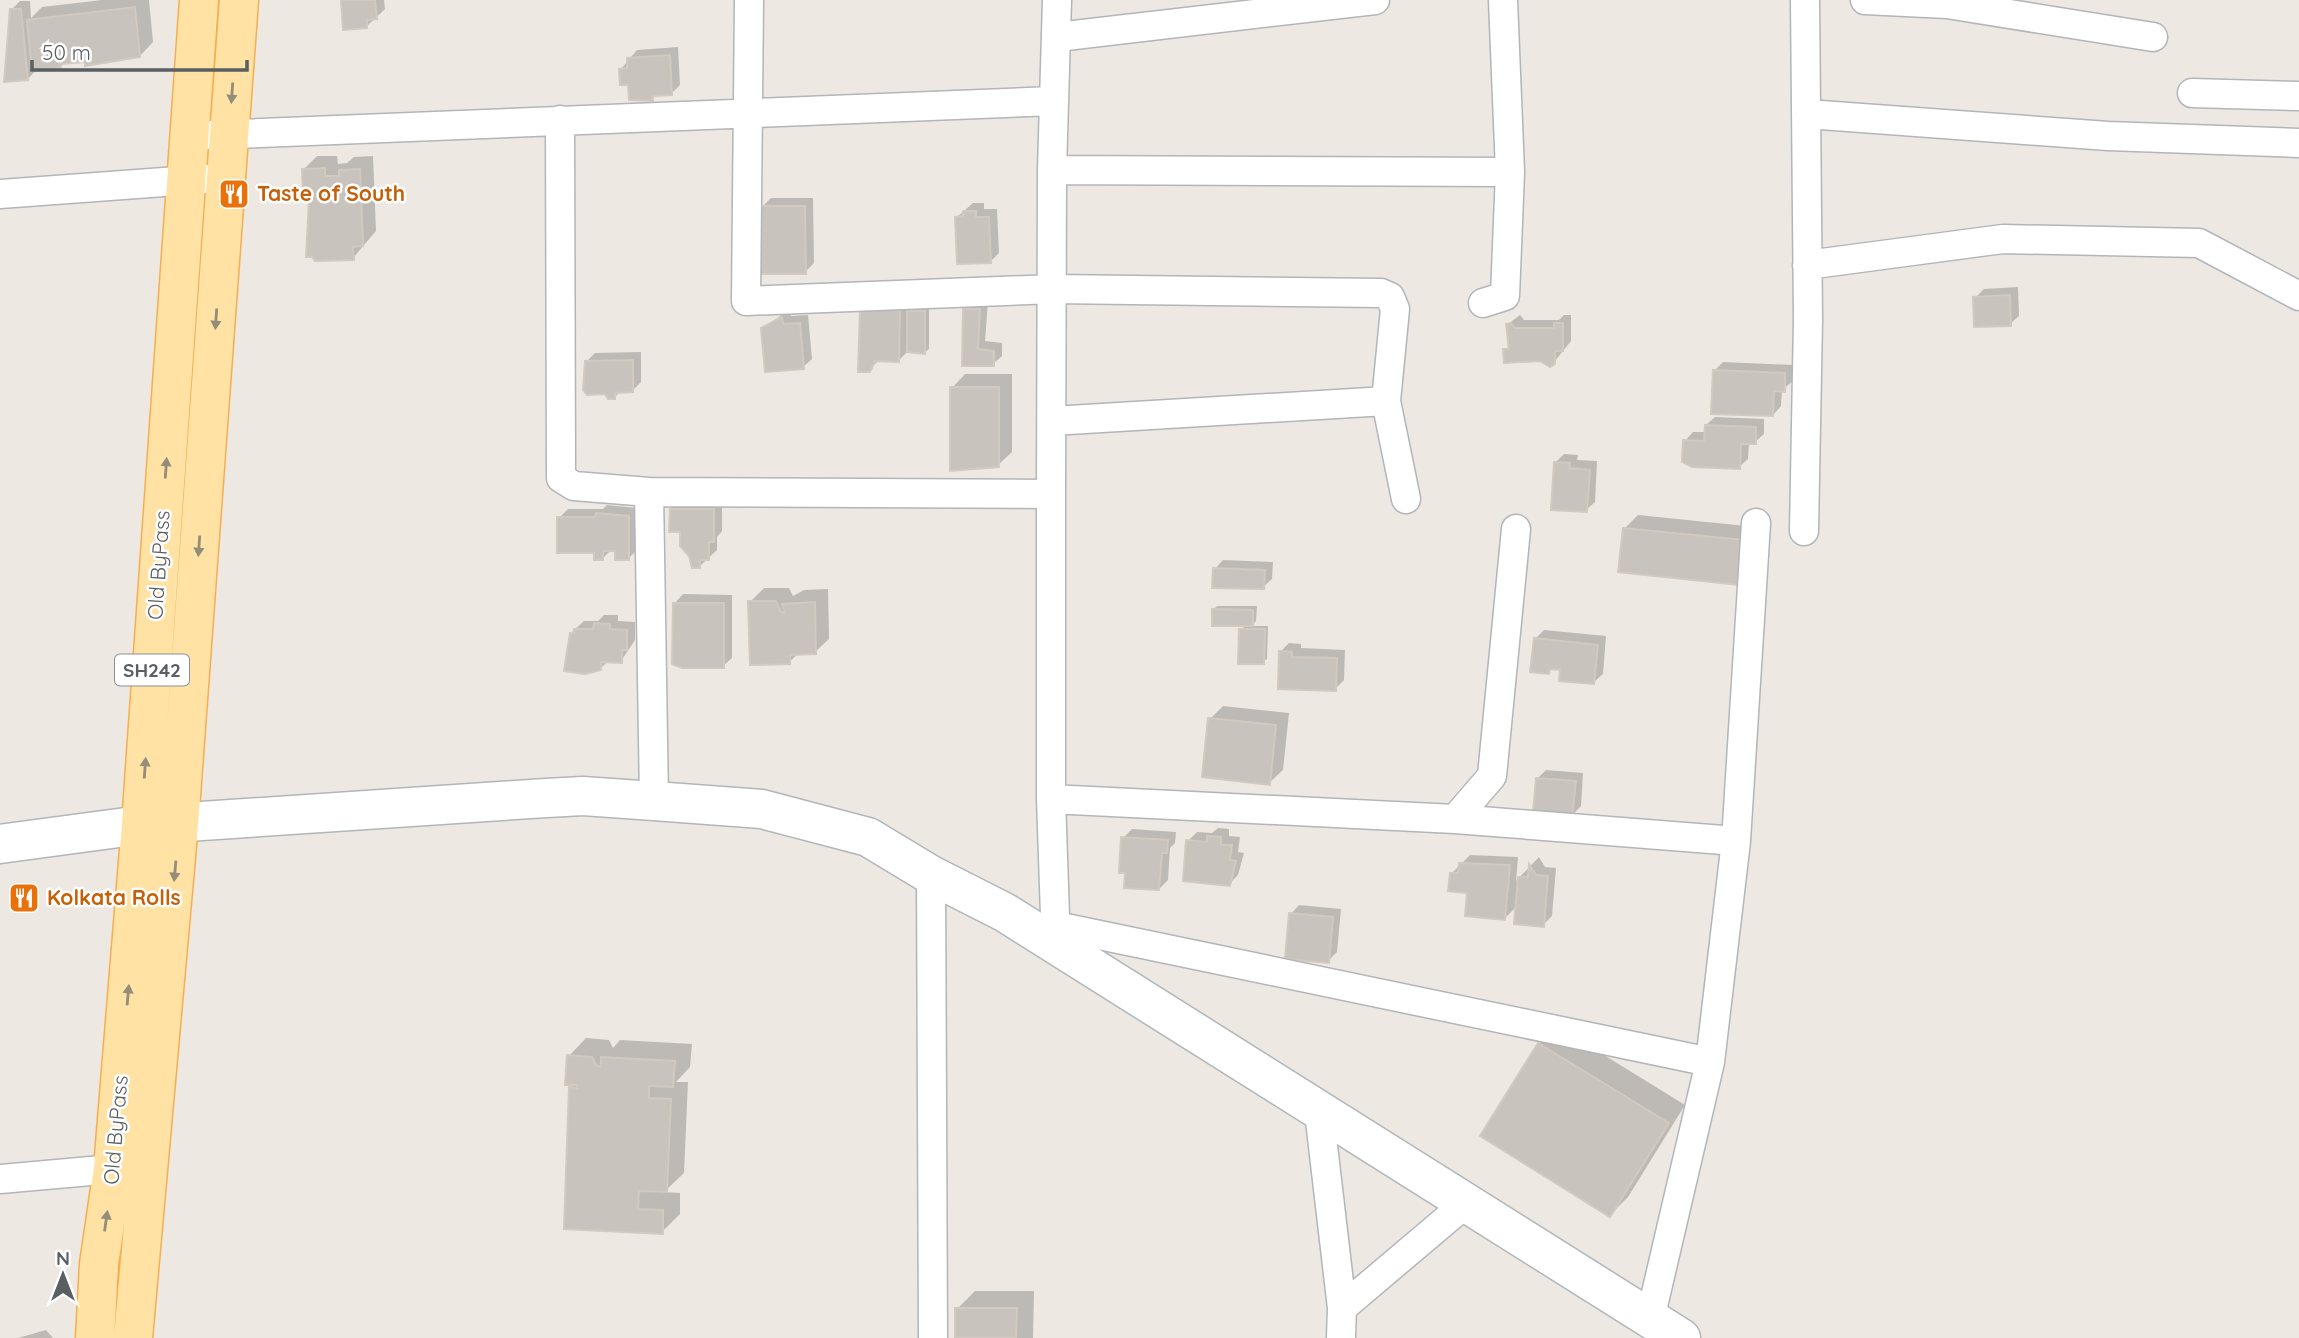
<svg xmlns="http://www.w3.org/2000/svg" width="2299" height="1338" viewBox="0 0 2299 1338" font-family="Quicksand,sans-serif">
	<rect width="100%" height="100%" fill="#ede8e1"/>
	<!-- shadow -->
	<path fill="#0003" d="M102,0h47l4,42 -13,14 -75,6 -5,5 -23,2 -9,10 -22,1 3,-58 3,-4 -1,-8 9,-9h10l1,17 11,-11z
		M343,0h41l1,9 -18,17z
		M678,47l2,38 -8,8 -15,1 -5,5 -22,-16 -9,-14 16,-19z
		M317,156h20l1,8 9,-1 7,-6 19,-1 3,75 -23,27 -42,-59 -8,-29z
		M771,198h42l1,65 -9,9 -43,-65z
		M973,203h11v6h13l2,44 -9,9 -33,-45z
		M2018,287l1,29 -9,8 -35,-26 9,-9z
		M870,301l38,1v11l5,-5h16v41l-4,3 -17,-1 -9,9h-20l-10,10z
		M973,301h15l-3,40 17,2v13l-9,8h-29v-54z
		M788,310h3v6l17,-1 4,44 -9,8 -40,-38z
		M1520,315l4,5h35l5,-5h7v26l-17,21 -49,-12 5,-5 -2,-21z
		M641,352v30l-8,8 -12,1 -6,6 -29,-35 9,-9z
		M1723,362l70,3v16l-11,9 -1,16 -8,9 -59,-44z
		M965,374h47v78l-14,13 -46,-77z
		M1715,417l49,2v15l-9,8h-6l-1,17 -9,8 -54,-26 8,-9h13v-7z
		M1564,454l14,1 -1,5 20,1 -2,41 -9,8 -31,-47z
		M680,501h42v30l-5,6v13l-17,16 -29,-57z
		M607,505l30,3v42l-9,9 -11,-10h-5l-10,10 -43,-41 9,-9h35z
		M1638,515l118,12 -4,43 -128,-41z
		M1223,560l50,2 -1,17 -9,8 -48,-18z
		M764,588h25l4,8 11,-6 24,-1 1,50 -14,13 -16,1 -10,9 -39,-60z
		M683,594l49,1v63l-9,8 -48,-63z
		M1217,606h40l-1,15 -5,5h17l-1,33 -4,3 -22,-32 5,-5 -33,-15z
		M604,615h14v6l17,1v18l-14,21h-13l-8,8 -29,-36 13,-12h14z
		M1544,630l62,6 -3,38 -9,8 -32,-13 -9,-1 -5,4 -13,-33z
		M1289,643l12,1v4l44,2 -1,30 -9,9 -55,-37z
		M1223,706l66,7 -6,57 -14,13 -59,-64z
		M1546,770l37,3 -2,33 -9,9 -34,-37z
		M1218,828l11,1v7l11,1 -2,15 6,1 -6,22 -9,9 -41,-43 9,-9 15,1z
		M1132,829l44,3 -1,11 -5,5 -2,32 -9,9 -36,-51z
		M1470,855l48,2 -2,24 23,-24 6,10 11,1 -4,48 -9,9 -26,-19 -12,12 -36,-27 -18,-17z
		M1299,905l42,4 -4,43 -9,9 -37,-47z
		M1557,1026l128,79 -57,92 -18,18 -71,-171z
		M586,1038l23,2 4,8 7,-8 72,4 -2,23 -14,15h12l-4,91 -20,19 16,1v21l-18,18 -96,-5 4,-139 5,-5 -6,-27z
		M975,1291h59l-1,47h-76v-29z
		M46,1330l7,8h-35z"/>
	<!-- building -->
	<path fill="#c8c3bd" stroke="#d2c9bf" stroke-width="2" d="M341,0h34l2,19 -10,1v8l-24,2z
		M135,7l5,50 -55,9v-4l-25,2 1,4 -29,3 -5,-51z
		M10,9h11l7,71 -24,2z
		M670,55l2,40 -20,1 1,5 -24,-1 -1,-15h-8l-1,-16 8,-1v-10z
		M325,168v8h14v-6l21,-1 3,77 -10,1 1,13 -39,1 -3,-4h-6l3,-57 -6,-3 -1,-28z
		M760,206h45l1,68h-46z
		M963,211h13v6h13l2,46 -34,1 -2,-47 8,-1z
		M2010,295l1,31 -37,1 -1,-30z
		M860,309l40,1 -1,52 -24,-1 -5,11h-12z
		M963,309h17l-2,40 16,2v15h-32z
		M907,311h18v43l-18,-2z
		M782,317l1,7 17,-1 4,46 -39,3 -4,-44z
		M1511,323l4,5h39v-5h9v28h-8v13l-5,3 -10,-6 -36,2 -1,-14h6l-3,-25z
		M633,360v32l-18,1v6h-7l-3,-5 -18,1 -4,-5 2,-29z
		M1713,370l72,3v19l-11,-1 -1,25 -62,-2z
		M950,387h49v80l-49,4z
		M1705,425l51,2v17h-15l-1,25 -48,-2 -10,-5 1,-22 21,1z
		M1554,462l16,1 -1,5 21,2 -3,42 -36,-2z
		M670,509h44v33h-5v18h-9v8h-8l-3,-12 -9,-10v-14h-11z
		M596,513l33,3v44h-14v-9h-12v9h-9v-7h-37v-36h38z
		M1623,528l121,12 -5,45 -121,-13z
		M1213,568l52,2 -1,19 -52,-1z
		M748,601h28l5,11 4,1 -3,-9 33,-2 1,52 -26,1v9l-40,1z
		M673,603h51v65h-42l-10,-4z
		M1212,609l41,1v16h-41z
		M594,623l16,1v5l17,1v20h-5v13l-21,-1v8l-16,4 -21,-3 6,-38h4v-4h19z
		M1239,629h26l-1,35h-26z
		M1534,638l64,7 -4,39 -35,-3 1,-11 -10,-1 -1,5 -19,-2z
		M1279,651l13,1v5l45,1 -1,33 -58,-2z
		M1208,718l68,7 -6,60 -68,-8z
		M1536,778l40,3 -4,36 -39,-4z
		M1207,836l14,1v8h11l-2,15 6,1 -6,25 -47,-5 3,-41 21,2z
		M1121,837l47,3 -1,13h-5l-3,37 -35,-2 1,-15h-6z
		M1459,863l51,2 -5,55 -40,-4 2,-23 -19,-2 2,-18h8z
		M1529,864l7,11 12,1 -4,51 -30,-3 4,-47h10z
		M1289,913l44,4 -4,46 -44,-4z
		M1538,1043l131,80 -59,94 -130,-81z
		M567,1055l25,2 4,8 5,2v-10l74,4 -2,26 -24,-1v12l22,1 -4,93 -28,-1 -1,18 25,1v24l-99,-5 5,-142 8,1v-3h-12z
		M955,1308h62l-1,30h-61z"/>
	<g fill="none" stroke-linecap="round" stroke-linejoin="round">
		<!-- street casing -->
		<g stroke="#b2b5b9" stroke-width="31">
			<path id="street" d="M749,0l-3,301 307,-12 328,4 9,4 5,12 -9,92 20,98
				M1865,0l82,4 206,33
				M1057,37l318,-37
				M2192,93l107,3
				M1807,114l301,22 191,7
				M560,120l1,358 13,8 75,6
				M210,135l843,-34
				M1052,170l458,2
				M0,194l205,-15
				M1807,265l196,-26 196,4 100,53
				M1483,303l22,-7 5,-124 -7,-172
				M1052,421l334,-20
				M1804,531l4,-211 -3,-320
				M1051,799l404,20 281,22
				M654,801l-5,-309 402,2
				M1455,819l37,-43 24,-247
				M931,875l2,463
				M1056,926l654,136
				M1056,945l-5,-146v-305l1,-324 5,-170
				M1319,1112l23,196 -1,30
				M0,1179l113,-10
				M1342,1308l123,-104
				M1650,1319l60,-257 26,-221 20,-318"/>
		</g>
		<!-- secondary casing -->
		<g stroke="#b0b6b9" stroke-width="41">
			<path id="secondary" d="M0,844l141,-19 405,-27 37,-2 71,5 108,8 106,28 63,38 73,37 677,426"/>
		</g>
		<!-- primary casing -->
		<g stroke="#f6ae51" stroke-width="41">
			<path id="primary" d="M95,1338l4,-74 14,-95 28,-344 58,-825
				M133,1338l46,-515 60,-823"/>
		</g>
		<!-- street -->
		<use href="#street" stroke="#fff" stroke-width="28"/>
		<!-- secondary -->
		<use href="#secondary" stroke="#fff" stroke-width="38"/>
		<!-- primary -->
		<use href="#primary" stroke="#ffe2a4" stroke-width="38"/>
	</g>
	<!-- one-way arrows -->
	<defs><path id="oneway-solid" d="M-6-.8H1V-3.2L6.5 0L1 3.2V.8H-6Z" transform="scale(1.75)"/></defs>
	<g fill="#938d79">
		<use href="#oneway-solid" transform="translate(232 93) rotate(94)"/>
		<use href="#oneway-solid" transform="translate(216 319) rotate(94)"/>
		<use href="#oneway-solid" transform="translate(166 468) rotate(-86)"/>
		<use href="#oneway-solid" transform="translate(199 546) rotate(94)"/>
		<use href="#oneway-solid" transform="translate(145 768) rotate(-86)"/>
		<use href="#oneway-solid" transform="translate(175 871) rotate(95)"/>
		<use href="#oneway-solid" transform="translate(128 995) rotate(-85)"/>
		<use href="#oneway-solid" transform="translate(106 1221) rotate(-82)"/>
	</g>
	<!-- icons -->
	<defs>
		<g id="restaurant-square" transform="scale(1.575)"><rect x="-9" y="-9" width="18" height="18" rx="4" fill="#e8710a" stroke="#fff"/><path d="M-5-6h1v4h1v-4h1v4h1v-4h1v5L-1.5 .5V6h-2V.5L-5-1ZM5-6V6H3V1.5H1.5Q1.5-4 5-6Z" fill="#fff"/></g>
	</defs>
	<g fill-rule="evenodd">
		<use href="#restaurant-square" x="234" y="194"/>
		<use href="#restaurant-square" x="24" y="898"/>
	</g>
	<g text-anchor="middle" stroke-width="5" stroke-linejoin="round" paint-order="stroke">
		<!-- shield labels -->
		<rect fill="#fff" stroke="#8b8f91" stroke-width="2" x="115" y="654.5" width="74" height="31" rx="5"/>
		<g font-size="19" font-weight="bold" fill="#595f62">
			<text x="152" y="677">SH242</text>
		</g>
		<!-- food labels -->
		<g font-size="21" font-weight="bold" fill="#c56008" stroke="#fff" text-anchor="start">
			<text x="257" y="201">Taste of South</text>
			<text x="47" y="905">Kolkata Rolls</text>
		</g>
		<!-- street labels -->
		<g font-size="21" fill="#595f62" stroke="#fff">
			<text transform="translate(159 565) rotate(-86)" y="7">Old ByPass</text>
			<text transform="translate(116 1130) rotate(-85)" y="7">Old ByPass</text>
		</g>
	</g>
	<!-- north arrow -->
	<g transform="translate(63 1275)" stroke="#ffffff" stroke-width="5" paint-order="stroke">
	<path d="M0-5L12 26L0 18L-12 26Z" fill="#595f62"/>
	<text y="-10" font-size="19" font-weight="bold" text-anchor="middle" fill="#595f62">N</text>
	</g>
	<!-- scale -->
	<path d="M32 60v10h215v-10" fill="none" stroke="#595f62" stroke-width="3.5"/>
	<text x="42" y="60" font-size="21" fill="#595f62" stroke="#ffffff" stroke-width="5" paint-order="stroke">50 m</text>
</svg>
